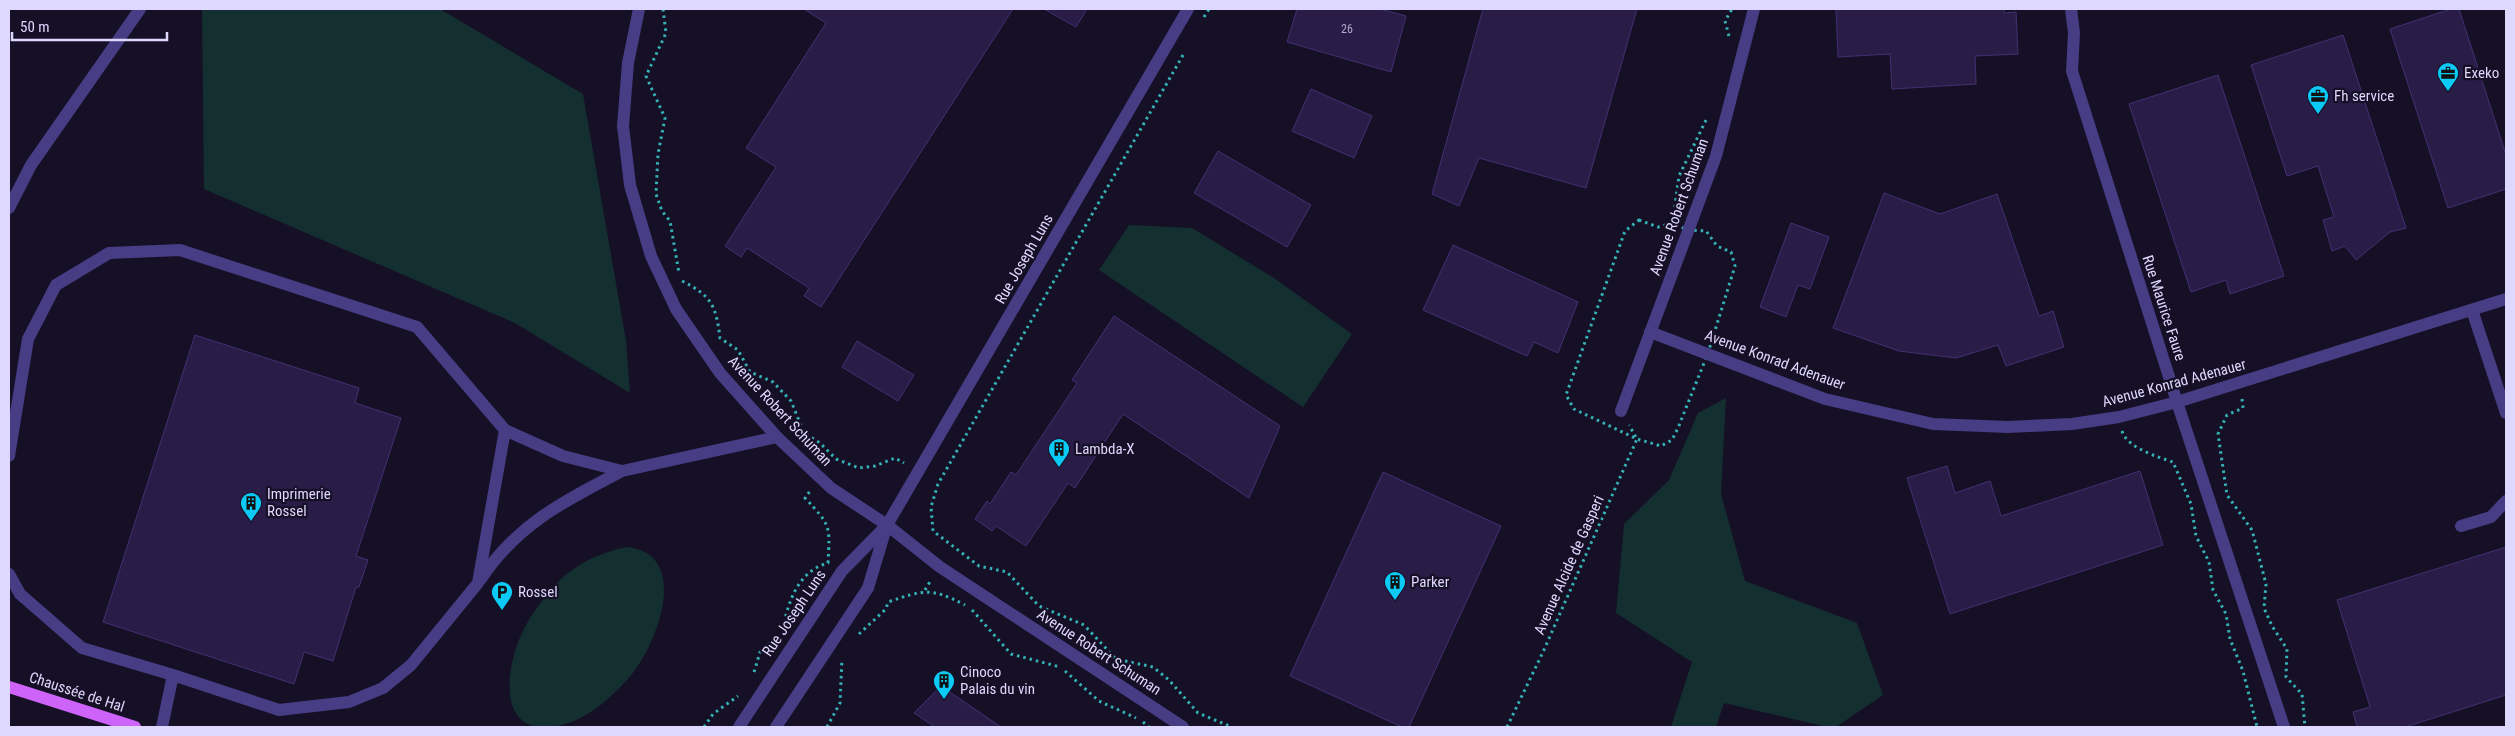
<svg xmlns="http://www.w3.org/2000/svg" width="2515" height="736" viewBox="0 0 2515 736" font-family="'Roboto Condensed',sans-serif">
	<rect width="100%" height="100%" fill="#161027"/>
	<!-- green -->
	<path fill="#142f30" d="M202,9h238l143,85 43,247 4,52 -115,-70 -311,-134z
		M1129,225l63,3 82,50 78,56 -49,73 -204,-137z
		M1726,398l-5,96 24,87 112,42 26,72 -47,32h-9l-103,-24 -8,24h-45l21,-65 -76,-49 8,-89 45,-44 29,-67z
		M627,547c64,7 31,95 5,127 -20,24 -48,49 -80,53 -58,7 -45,-66 -28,-98 9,-18 22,-34 36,-49 19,-18 42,-28 67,-33z"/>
	<!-- building -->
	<path fill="#291d47" stroke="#433072" d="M804,9h209l-192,298 -17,-11 5,-8 -62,-40 -6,9 -16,-11 51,-79 -30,-19 80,-125z
		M1044,9h43l-11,18z
		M1297,9h83l26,7 -15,56 -104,-30z
		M1483,9h154l-51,179 -107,-30 -20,48 -27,-12z
		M1836,9h168v4l12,-1 2,42 -43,2 1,28 -84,5 -2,-35 -52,3z
		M2451,9h8l47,146v34l-58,19 -58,-179z
		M2343,35l63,193 -16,4 -34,28 -11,-14 -13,5 -9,-31 11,-3 -16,-51 -31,10 -36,-111z
		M2218,75l66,201 -54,18 -4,-14 -35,12 -62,-188z
		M1311,89l61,27 -18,42 -62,-27z
		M1218,151l93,54 -24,42 -93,-54z
		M1884,193l56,21 57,-20 42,122 14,-5 11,36 -58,19 -8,-21 -42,13 -57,-7 -66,-23z
		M1791,223l38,14 -19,52 -12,-4 -12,32 -26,-10z
		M1453,245l125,57 -20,51 -24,-11 -7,14 -104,-46z
		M1114,316l166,110 -31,72 -126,-84 -48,74 -7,-5 -42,63 -30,-20 -4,5 -17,-12 12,-18 3,3 21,-32 5,3 61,-92 -5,-3z
		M195,335l164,53 -4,15 46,15 -45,138 12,4 -9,27h-3l-23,74 -29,-9 -10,32 -191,-62z
		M857,341l57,34 -16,26 -56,-34z
		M1947,466l8,27 35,-12 11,35 139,-45 23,74 -213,69 -43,-136z
		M1383,472l118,54 -92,201h-7l-112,-51z
		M2506,547v148l-101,32h-48l-4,-15 17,-5 -33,-107z
		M941,686l60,41h-66l-21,-14z"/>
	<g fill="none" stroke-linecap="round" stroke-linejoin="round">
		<!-- path -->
		<path stroke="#34b2b5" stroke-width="3" stroke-dasharray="2.5 4" stroke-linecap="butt" d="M663,9l3,24 -20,43 19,42 -7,36 -2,40 6,17 8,10 9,52
			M1204,17l5,-8
			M1729,36l-4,-15 7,-12
			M1183,55l-245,429 -7,23 2,24 46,35 28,6 32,34 45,19 32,34 37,8 16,13 29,33 34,14
			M1639,220l19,7 14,-4 16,7 18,1 11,15 14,6 4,14 -27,87 -30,75 -6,12 -11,6 -24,-7 -63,-30 -8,-14 59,-164z
			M1673,220l6,-44 28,-58
			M682,281c30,15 34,25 38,57l18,12 12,22 23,10 18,19 13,32 16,10 16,16 23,9 16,-2 20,-8 9,5
			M2242,399l1,9 -16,7 -9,19 9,61 25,35 14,54 -2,24 8,18 15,23 -1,28 16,17 3,33
			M2122,431c5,17 36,26 51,31l18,42 5,32 13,26 4,28 13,24 4,25 13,32 14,56
			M925,590l6,-10
			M972,610l39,44 49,13
			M783,629c5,-27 15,-58 45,-66 2,-38 3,-37 -23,-65l5,-7
			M859,634l27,-25 2,-7c36,-12 42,-15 77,3
			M1065,671l34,30 37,17
			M754,672l7,-23 14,-9
			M1143,722l6,5
			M704,727l9,-13 25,-18
			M827,727l13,-24 2,-44
			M1507,727l36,-75 94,-213 -8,-14"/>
		<!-- lane -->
		<path stroke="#463d84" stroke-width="12" d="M9,456l19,-117 28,-54 53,-32 71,-3 237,77 88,103 58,26 59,15 155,-34
			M2461,526l30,-9 15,-16
			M9,574l11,20 62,54 91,27 106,35 70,-8 34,-14 28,-23 67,-82 27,-153
			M481,579c36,-55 85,-79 141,-108
			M162,727l11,-52"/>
		<!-- street -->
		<path stroke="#463d84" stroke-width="12" d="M639,9l-11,54 -5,63 7,59 21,71 25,53 44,64 57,64 54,51 56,37 53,42 243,160
			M2071,9l3,24 -2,38 105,331 107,325
			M9,208l22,-43 109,-156
			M2472,310l34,103
			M1650,332l175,67 108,25 75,3 64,-3 47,-7 58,-15 329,-103
			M1621,411l95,-255 38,-147
			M739,727l103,-156 45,-46 301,-516
			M776,727l92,-139 18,-60"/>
		<!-- primary -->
		<path stroke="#ce63f9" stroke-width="12" d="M9,687l126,40"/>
	</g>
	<!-- icons -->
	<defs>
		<g id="office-pin" transform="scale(1.125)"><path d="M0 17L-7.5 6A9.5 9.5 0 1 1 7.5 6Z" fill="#0bcaf6" stroke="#161027"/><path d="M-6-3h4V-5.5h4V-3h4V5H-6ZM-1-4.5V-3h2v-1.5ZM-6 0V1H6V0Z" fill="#111"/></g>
		<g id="building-pin" transform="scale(1.125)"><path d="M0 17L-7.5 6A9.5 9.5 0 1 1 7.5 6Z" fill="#0bcaf6" stroke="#161027"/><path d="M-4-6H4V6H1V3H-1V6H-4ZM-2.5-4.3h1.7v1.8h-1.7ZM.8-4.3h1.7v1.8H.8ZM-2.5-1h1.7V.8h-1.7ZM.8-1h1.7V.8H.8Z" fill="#111"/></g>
		<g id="parking-pin" transform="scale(1.125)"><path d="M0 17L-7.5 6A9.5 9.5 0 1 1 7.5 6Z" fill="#0bcaf6" stroke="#161027"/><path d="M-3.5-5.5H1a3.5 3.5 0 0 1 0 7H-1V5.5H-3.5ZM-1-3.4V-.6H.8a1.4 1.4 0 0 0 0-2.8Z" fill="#111"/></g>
	</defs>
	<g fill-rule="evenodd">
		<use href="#office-pin" x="2448" y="73"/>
		<use href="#office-pin" x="2318" y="96"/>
		<use href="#building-pin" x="1059" y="449"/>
		<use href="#building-pin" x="251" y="503"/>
		<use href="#building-pin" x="1395" y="582"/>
		<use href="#parking-pin" x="502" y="592"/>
		<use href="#building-pin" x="944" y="681"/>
	</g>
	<g text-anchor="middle" stroke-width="4.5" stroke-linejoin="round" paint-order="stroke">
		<!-- number labels -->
		<g font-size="12" fill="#b2a9d0">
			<text x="1347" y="33">26</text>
		</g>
		<!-- poi labels -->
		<g font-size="15" fill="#dfd8fe" stroke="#161027" text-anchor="start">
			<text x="2464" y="78">Exeko</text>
			<text x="2334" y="101">Fh service</text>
			<text x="1075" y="454">Lambda-X</text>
			<text x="267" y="499">Imprimerie<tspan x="267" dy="17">Rossel</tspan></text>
			<text x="1411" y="587">Parker</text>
			<text x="518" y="597">Rossel</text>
			<text x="960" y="677">Cinoco<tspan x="960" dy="17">Palais du vin</tspan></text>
		</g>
		<!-- street labels -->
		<g font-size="15" fill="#dfd8fe" stroke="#161027">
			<text transform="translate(1679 207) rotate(-70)" y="5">Avenue Robert Schuman</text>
			<text transform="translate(1024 259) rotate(-60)" y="5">Rue Joseph Luns</text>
			<text transform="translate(2164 308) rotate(72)" y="5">Rue Maurice Faure</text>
			<text transform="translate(1775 360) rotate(20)" y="5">Avenue Konrad Adenauer</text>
			<text transform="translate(2174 383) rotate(-15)" y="5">Avenue Konrad Adenauer</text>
			<text transform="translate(780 411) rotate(47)" y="5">Avenue Robert Schuman</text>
			<text transform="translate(1569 565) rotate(-66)" y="5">Avenue Alcide de Gasperi</text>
			<text transform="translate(794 613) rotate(-56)" y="5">Rue Joseph Luns</text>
			<text transform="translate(1099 652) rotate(33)" y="5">Avenue Robert Schuman</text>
			<text transform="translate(77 692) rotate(18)" y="5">Chaussée de Hal</text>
		</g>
	</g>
	<!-- border -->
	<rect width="2515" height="736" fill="none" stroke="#dfd8fe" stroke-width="20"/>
	<!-- scale -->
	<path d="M12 32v8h155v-8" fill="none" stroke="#dfd8fe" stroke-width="2.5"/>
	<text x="20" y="32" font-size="15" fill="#dfd8fe" stroke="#161027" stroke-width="4" paint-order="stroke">50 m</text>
</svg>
